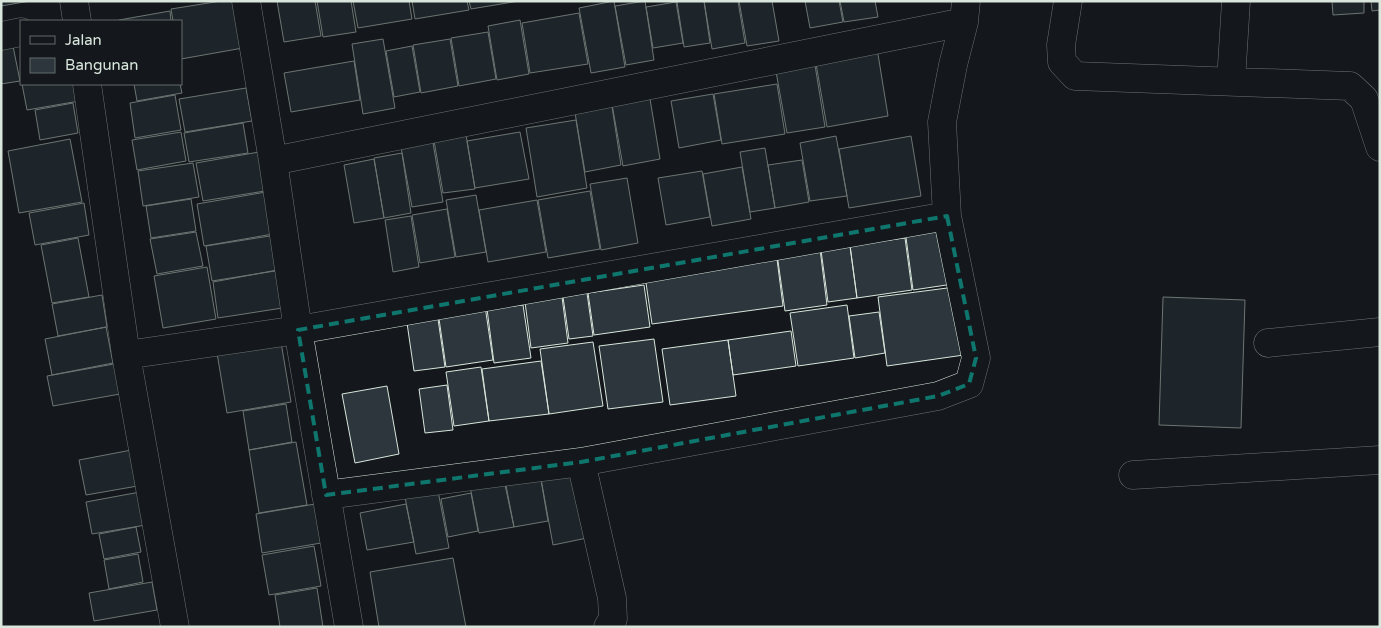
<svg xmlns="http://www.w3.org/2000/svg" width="1381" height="628" viewBox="0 0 1381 628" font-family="'Varela Round',sans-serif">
	<rect width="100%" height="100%" fill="#14181c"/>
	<!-- building -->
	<path fill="#2c363c" stroke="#d8e6dc" d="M1,1h29l-29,5z
		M221,1h15l7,47 -62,11v-38h-8l-2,-12z
		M277,1h38l6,35 -37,6z
		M317,1h34l5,31 -33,5z
		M353,1h56l3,18 -54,9z
		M412,1h55l2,9 -54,9z
		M469,1h50l-48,8z
		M614,1l11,66 -34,6 -12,-65z
		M645,1l9,59 -28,5 -11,-59z
		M681,1h23l6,42 -26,4 -7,-45z
		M704,1h34l7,42 -33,6z
		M739,1h33l7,40 -32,5z
		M805,1h34l4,21 -33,6z
		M840,1h35l3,16 -34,5z
		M1332,1h32v12l-31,2z
		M1371,1h9v9l-8,1z
		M676,2l7,41 -30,5 -7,-41z
		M170,11l1,10h-51l-1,-1z
		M579,13l9,51 -58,9 -8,-50z
		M520,20l9,54 -32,6 -9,-54z
		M488,32l8,47 -37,7 -8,-48z
		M383,39l12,69 -32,6 -11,-70z
		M450,39l8,47 -37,7 -8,-48z
		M12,41l8,40 -19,3v-41z
		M412,46l8,46 -26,5 -8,-46z
		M877,48l11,68 -61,11 -12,-69z
		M814,59l11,68 -38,6 -12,-67z
		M354,61l6,39 -69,12 -7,-39z
		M22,84h60l3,16 -58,10z
		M134,84h46l2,9 -45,8z
		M777,84l8,50 -63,10 -8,-50z
		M246,88l6,33 -67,11 -6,-33z
		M649,93l11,66 -37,7 -12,-67z
		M713,94l8,46 -42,8 -8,-47z
		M175,95l6,35 -46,8 -5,-35z
		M611,100l10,65 -36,7 -11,-65z
		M73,103l5,30 -38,7 -5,-30z
		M576,120l11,68 -50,9 -11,-69z
		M243,123l5,30 -59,9 -5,-29z
		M464,123l11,66 -32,4 -11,-64z
		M181,132l5,29 -49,9 -5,-30z
		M520,132l9,47 -54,9 -8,-47z
		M836,136l11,60 -37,5 -10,-58z
		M911,136l10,60 -72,12 -10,-59z
		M432,137l11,65 -31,5 -12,-65z
		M70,139l12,63 -63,11 -11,-62z
		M765,148l10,60 -25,4 -10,-60z
		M259,152l6,39 -62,10 -7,-38z
		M402,153l9,60 -27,5 -10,-60z
		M374,159l10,59 -30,5 -10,-58z
		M802,160l7,42 -34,6 -7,-43z
		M193,163l6,34 -56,9 -5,-35z
		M742,167l9,52 -39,7 -9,-52z
		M702,171l8,46 -44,8 -8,-47z
		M627,178l11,65 -37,7 -11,-66z
		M590,191l10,58 -52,9 -10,-58z
		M266,192l7,42 -69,12 -7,-42z
		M476,195l10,57 -30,5 -10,-57z
		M191,199l5,32 -45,7 -5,-32z
		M537,200l9,52 -58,10 -9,-52z
		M84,203l5,32 -54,10 -6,-32z
		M447,209l8,48 -35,6 -8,-48z
		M411,216l8,51 -26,5 -8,-52z
		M945,225l8,59 -40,6 -8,-60z
		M196,232l7,34 -46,8 -7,-35z
		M276,235l5,35 -69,11 -6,-35z
		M78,238l11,59 -37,6 -11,-58z
		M905,238l7,52 -55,8 -7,-53z
		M849,239l8,59 -29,4 -8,-59z
		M819,241l8,64 -42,6 -9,-64z
		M777,259l6,47 -131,18 -7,-48z
		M207,267l9,52 -53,9 -9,-52z
		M283,269l6,38 -71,11 -5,-36z
		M644,285l6,42 -56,8 -6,-42z
		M955,287l9,68 -77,11 -9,-69z
		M587,293l6,43 -24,3 -6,-42z
		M102,295l5,32 -49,9 -6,-32z
		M562,297l6,46 -37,5 -6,-46z
		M1163,297l82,3 -4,128 -82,-3z
		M523,305l8,53 -37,5 -7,-54z
		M847,305l7,53 -56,8 -8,-53z
		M485,306l8,54 -47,7 -8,-55z
		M879,312l6,41 -30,5 -6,-42z
		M438,319l7,48 -31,4 -7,-48z
		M106,327l7,36 -61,12 -7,-36z
		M791,331l5,35 -63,9 -5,-35z
		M654,339l9,63 -55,7 -9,-63z
		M728,340l8,56 -66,9 -8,-56z
		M281,342l10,60 -64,11 -10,-60z
		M593,342l10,64 -54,8 -9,-65z
		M541,361l8,53 -60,7 -7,-52z
		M114,364l6,30 -67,12 -6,-30z
		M481,367l8,54 -35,5 -8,-54z
		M447,385l6,45 -28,3 -6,-44z
		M387,386l12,68 -44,9 -13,-69z
		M286,404l6,38 -43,8 -6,-39z
		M296,442l11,63 -48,8 -10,-63z
		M142,448l7,36 -63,11 -7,-35z
		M580,472l12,65 -39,8 -12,-66z
		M540,474l8,47 -34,6 -9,-47z
		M504,480l10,47 -35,6 -9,-47z
		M438,491l11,57 -33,6 -11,-57z
		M140,492l6,33 -54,9 -6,-32z
		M471,493l7,38 -30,6 -7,-38z
		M321,503l6,39 -65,11 -6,-39z
		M406,504l8,38 -47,8 -7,-37z
		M136,527l5,25 -37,7 -5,-25z
		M314,546l7,40 -52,9 -7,-40z
		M138,554l5,28 -34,7 -5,-29z
		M453,558l13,69h-87l-9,-55z
		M152,582l5,28 -63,11 -5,-28z
		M317,588l6,39h-43l-5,-32z"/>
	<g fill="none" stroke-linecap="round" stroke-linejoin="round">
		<!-- minor casing -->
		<g stroke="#d8e6dc" stroke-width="29">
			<path id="minor" d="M74,1l3,20
				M246,1l27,160 25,169 51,297
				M1068,1l-7,44 1,17 13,14 275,10 14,13 16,48
				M1,36l20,-4
				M1231,81l5,-80
				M87,84l39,271 49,272
				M273,161l691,-139
				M1268,343l112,-11
				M126,355l172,-25 649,-114
				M581,462l31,136 1,21 -5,8
				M1133,475l247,-15
				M326,495l255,-33 357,-66 31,-12 7,-26 -29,-142 -5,-94 11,-57 11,-43 2,-21"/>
		</g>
		<!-- minor -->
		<use href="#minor" stroke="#14181c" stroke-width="28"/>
	</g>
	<!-- marked area -->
	<path d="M0 0H1381V628H0ZM947,216l29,142 -7,26 -31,12 -357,66 -255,33 -28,-165z" fill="#14181c" fill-opacity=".55" fill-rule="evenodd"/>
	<path fill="none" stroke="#0f766e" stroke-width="4" stroke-dasharray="10 6" stroke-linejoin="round" d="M947,216l29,142 -7,26 -31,12 -357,66 -255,33 -28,-165z"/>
	<!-- border -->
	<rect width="1381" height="628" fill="none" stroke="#d8e6dc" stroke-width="5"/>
	<!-- legend -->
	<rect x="20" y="20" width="162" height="65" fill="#14181c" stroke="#626a69"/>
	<rect x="30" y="36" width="25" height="8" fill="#14181c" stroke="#626a69"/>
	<text x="65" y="45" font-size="15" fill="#d8e6dc">Jalan</text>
	<rect x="30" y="58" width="25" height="15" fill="#2c363c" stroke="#626a69"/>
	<text x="65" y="70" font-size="15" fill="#d8e6dc">Bangunan</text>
</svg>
